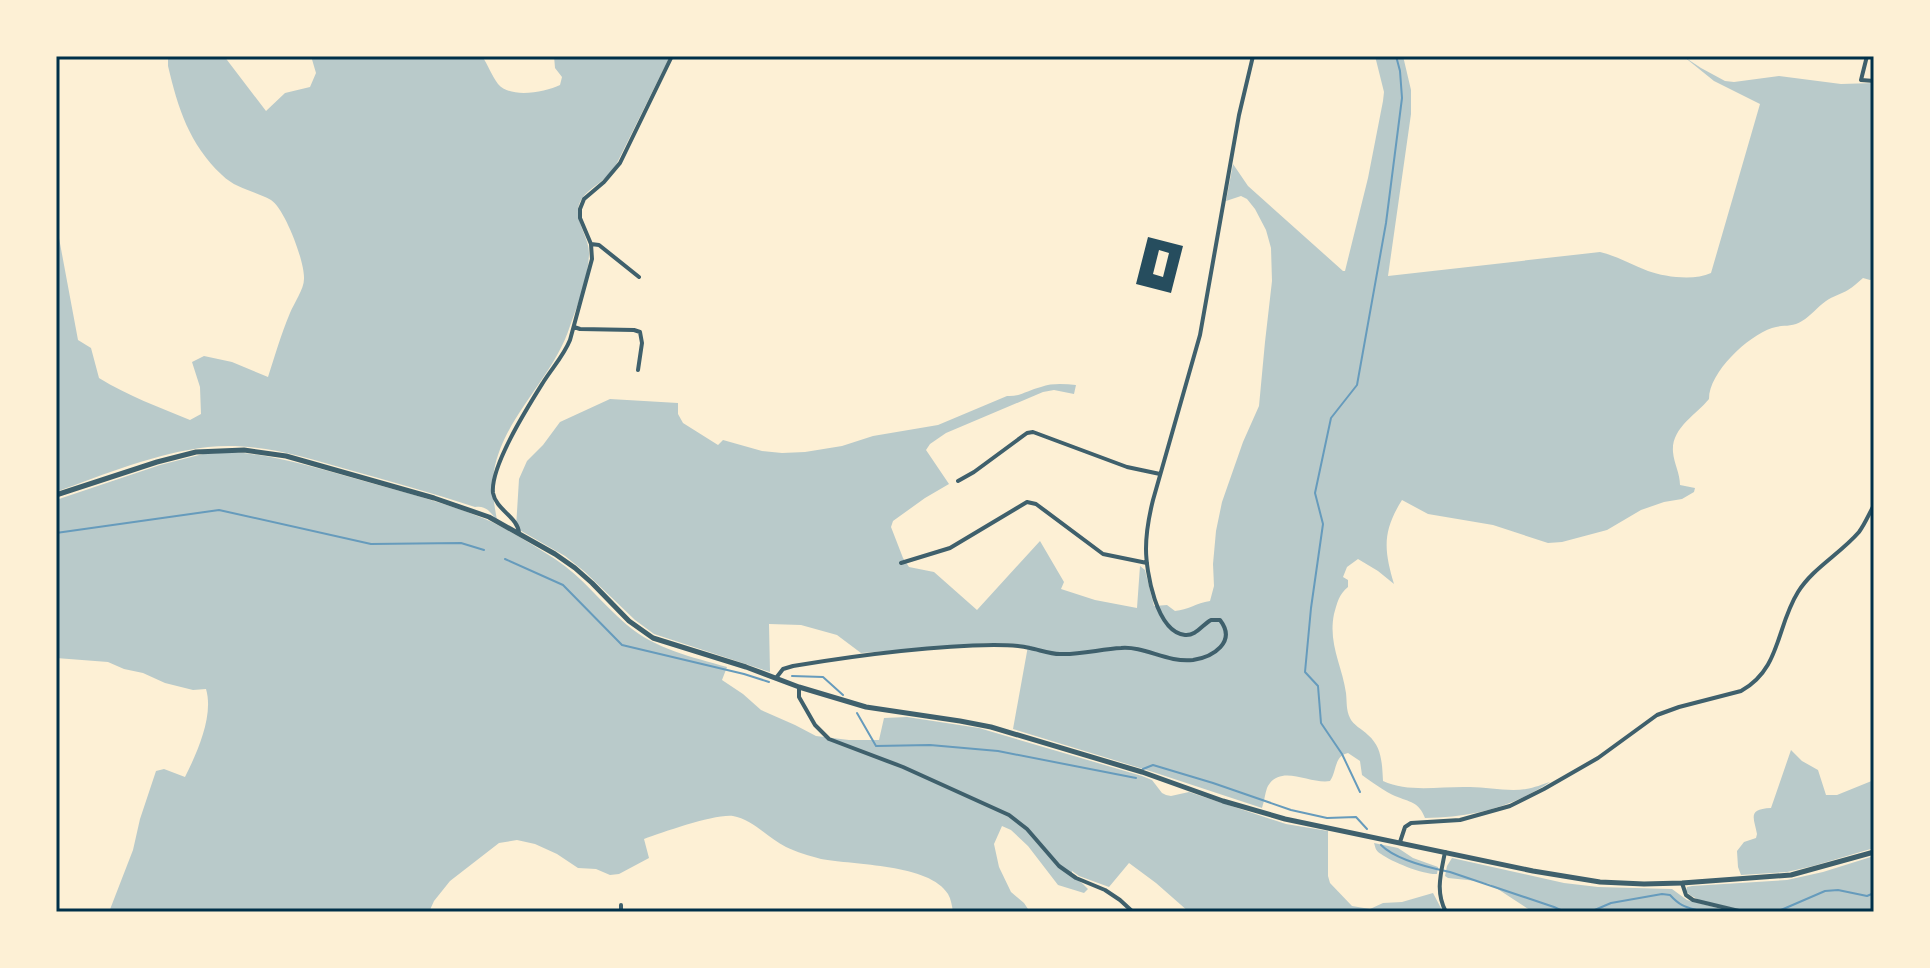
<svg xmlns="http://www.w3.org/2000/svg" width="1930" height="968" viewBox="0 0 1930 968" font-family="'Source Sans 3',sans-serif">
	<rect width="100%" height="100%" fill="#fdf0d5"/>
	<!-- green -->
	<path fill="#b9caca" d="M168,56h56l42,55 19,-18 25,-6 6,-14 -5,-17h171c6,9 10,20 16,28 13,15 47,8 62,1l2,-8 -7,-9 -1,-12h116l-53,107c-3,5 -7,10 -11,14 -8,8 -22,15 -26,25 -8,18 10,34 9,53 -1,23 -11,49 -19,71 -16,51 -67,92 -76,145 -3,16 0,33 3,49 -7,-8 -11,-15 -22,-13 -43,-14 -86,-26 -129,-38 -45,-13 -90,-27 -138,-22 -52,6 -103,27 -152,45v-270l22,118 13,8 8,30c29,18 60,29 91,42l11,-6 -1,-27 -8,-25 12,-6 28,6 36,15c7,-21 13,-43 22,-64 4,-10 14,-24 14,-34 1,-17 -19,-70 -33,-79 -16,-9 -35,-11 -49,-25 -33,-31 -44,-67 -54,-109z
		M1375,56h28l8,34v24l-23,162 212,-24c17,4 32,13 48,19 17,6 46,10 63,2l49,-169 -46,-23 -31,-25 18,12 24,13 9,1 45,-6 62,8 33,-1v196l-4,1 -7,-2c-5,4 -10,9 -15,12 -7,4 -15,6 -22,11 -9,6 -15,15 -24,20 -10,7 -19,3 -30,7 -24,8 -63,44 -63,71 -13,16 -38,29 -36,53 1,12 7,21 7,33l15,3 -1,4 -12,7 -18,3 -23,8 -34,20 -45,12 -14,1 -55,-18 -65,-11 -26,-14c-20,32 -18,50 -8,84l-16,-13 -20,-12 -11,8 -4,10 5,3v7c-9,7 -11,16 -14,27 -6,30 8,51 12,79 1,9 0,17 4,25 3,7 12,11 18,17 14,12 14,28 15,46 26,12 58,5 87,6 18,0 38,5 56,2 8,-1 17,-5 24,-7 -39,26 -78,35 -125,36 -6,-16 -15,-16 -30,-22 -9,-4 -25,-15 -33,-21l-2,-14 -12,-8c-14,3 -11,18 -18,28 -19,4 -51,-19 -63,7 -2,6 -3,14 -5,20l-109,-36 -140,-43 15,-83 -12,-2 -27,-1 -128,10 -24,-18 -36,-10 -32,-1 1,48 -116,-38 -19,-14 -50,-48 -20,-16 -49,-28 3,-49 8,-18 16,-16 17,-23 50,-23 68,4v11l5,9 35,22 5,-5 39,11 20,2 23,-1 37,-6 31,-10 65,-11 69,-29c13,1 21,-6 34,-9 11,-4 23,-3 35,-2l-2,9 -20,-4 -11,2 -97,41 -16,11 -4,6 23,34 -24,14 -32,23 -2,6 12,31 6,9 25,5 43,38 63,-69 24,41 -3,7 34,11 42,8 3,-42 5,4 9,36 13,-1 8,6c13,-1 21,-8 35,-10l4,-15 -1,-22 3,-33 6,-29 21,-60 16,-36 6,-64 7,-61 -1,-33 -5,-18 -11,-21 -8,-10 -6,-3 -15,5 7,-37 15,22 95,85h2l23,-93 15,-77 1,-9z
		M235,452c41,4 79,15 118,26 46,13 96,25 139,44 22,11 43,24 63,37 28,18 47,45 72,66 28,24 65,32 100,42l-5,13 21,14 18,16 34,15 21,11 33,4h30l5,-22 23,-1 72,11 163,48 10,4 10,13 4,2 5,1 18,-4 97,32 42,7v45l2,7 22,23 18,3 13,-6 19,-1 31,-9 10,19h-254l-33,-29 -27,-20 -20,24 -30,-11 -7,-5v5l11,8 5,5 -4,4 -26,-8 -30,-39 -17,-16 -9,-4 -8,18 5,23 12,25 13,11 6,9h-77c-1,-6 -2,-13 -5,-18 -18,-30 -94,-29 -127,-35 -11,-3 -25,-7 -35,-12 -18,-9 -34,-28 -53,-31 -19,-2 -69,16 -89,23l5,19 -30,16 -9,1 -14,-6 -18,-1 -21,-14 -22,-10 -18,-4 -18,3 -49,38 -16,20 -5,11h-320l24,-62 7,-31 16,-48 8,-2 21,8c12,-24 29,-61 21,-88l-13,1 -28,-7 -22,-10 -19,-4 -16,-7 -52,-4v-158l104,-35 43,-11z
		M1791,750l11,11 16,9 8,25h11l37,-15v68l-61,18 -26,6 -46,3 -3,-8 -1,-16 7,-9 12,-4 1,-4c-3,-16 -10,-25 14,-26z
		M1374,843l24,5 15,10 25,9 -1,7c-13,1 -45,-12 -56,-20 -6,-4 -5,-5 -7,-11z
		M1874,856v56h-124l-51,-12 -9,-5 -4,-4 1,-4 5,-1 95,-6 36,-8z
		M1452,858l112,25 34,4 74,2 15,11 46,12h-200l-43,-28 -13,-3 -29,-3 -3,-2 2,-10z"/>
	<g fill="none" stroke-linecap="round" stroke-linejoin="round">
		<!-- stream -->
		<path stroke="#669bbc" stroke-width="2" d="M56,533l163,-23 152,34 90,-1 23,7
			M505,559l58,26 59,60 122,29 25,8
			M792,676l31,1 20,18
			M857,713l19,33 54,-1 68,6 138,27
			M1143,769l10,-4 60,18 78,27 36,8 29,-1 11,12
			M1360,792l-18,-38 -21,-31 -3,-37 -13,-14 6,-64 12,-84 -8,-31 16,-75 26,-33 29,-162 16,-125 -2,-27 -4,-15
			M1381,845c15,15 49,23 69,27l104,35 11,5
			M1590,912l21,-9 51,-9 8,1c12,13 17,12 33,17
			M1764,912l17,-2 44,-19 13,-1 29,6 7,-3"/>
	</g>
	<!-- building -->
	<path fill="#264d5e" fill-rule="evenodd" d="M1148,237l35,9 -12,47 -35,-9zM1159,250l10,3 -6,24 -10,-3z"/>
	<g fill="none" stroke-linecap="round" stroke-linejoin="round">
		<!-- minor -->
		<path stroke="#3f606c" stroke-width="4" d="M1867,56l-6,24 13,1
			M591,244l8,1 40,32
			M574,327l6,2 54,1 6,2 2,11 -4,27
			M958,481l16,-9 53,-39 6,-1 94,35 33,7
			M519,533c-1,-16 -23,-23 -26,-40 -3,-27 36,-88 51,-112 9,-14 20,-26 26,-41l22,-81 -1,-15 -11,-26v-9l4,-10 20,-17 16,-19 52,-107
			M901,563l49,-15 77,-46 9,2 67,50 44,9
			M776,678l7,-9 10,-3c66,-11 133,-20 201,-21 12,0 24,0 36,3 10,2 20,6 30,6 20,1 41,-5 61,-6 24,-2 46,15 72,12 20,-3 44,-18 27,-40h-9c-9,5 -15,16 -26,15 -29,-3 -39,-64 -39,-86 0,-17 3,-33 7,-49l47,-165 39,-220 14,-59
			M799,687v10l16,28 14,14 74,28 106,48 18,14 32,37 17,12 29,12 15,10 13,12
			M1400,842l5,-15 6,-4 49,-3 50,-14 34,-17 54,-31 59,-43 22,-8 62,-16c40,-22 35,-64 57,-99 15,-24 42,-38 61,-60 6,-8 10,-18 15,-27
			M1445,852c-4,21 -10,40 1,60
			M1682,883l4,12 7,5 50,12
			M621,905v7"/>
		<!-- tertiary -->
		<path stroke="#3f606c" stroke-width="5" d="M56,495l101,-33 39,-10 48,-2 42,6 148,42 55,19 66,37 20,14 17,15 37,38 24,17 93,29 53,20 67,20 94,14 31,6 151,45 81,29 62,18 248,52 67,11 44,2 38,-1 109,-8 83,-23"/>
	</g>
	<!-- border -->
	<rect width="1930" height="968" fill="none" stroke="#fdf0d5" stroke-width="116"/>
	<rect x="58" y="58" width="1814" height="852" fill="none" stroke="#003049" stroke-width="3"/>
</svg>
